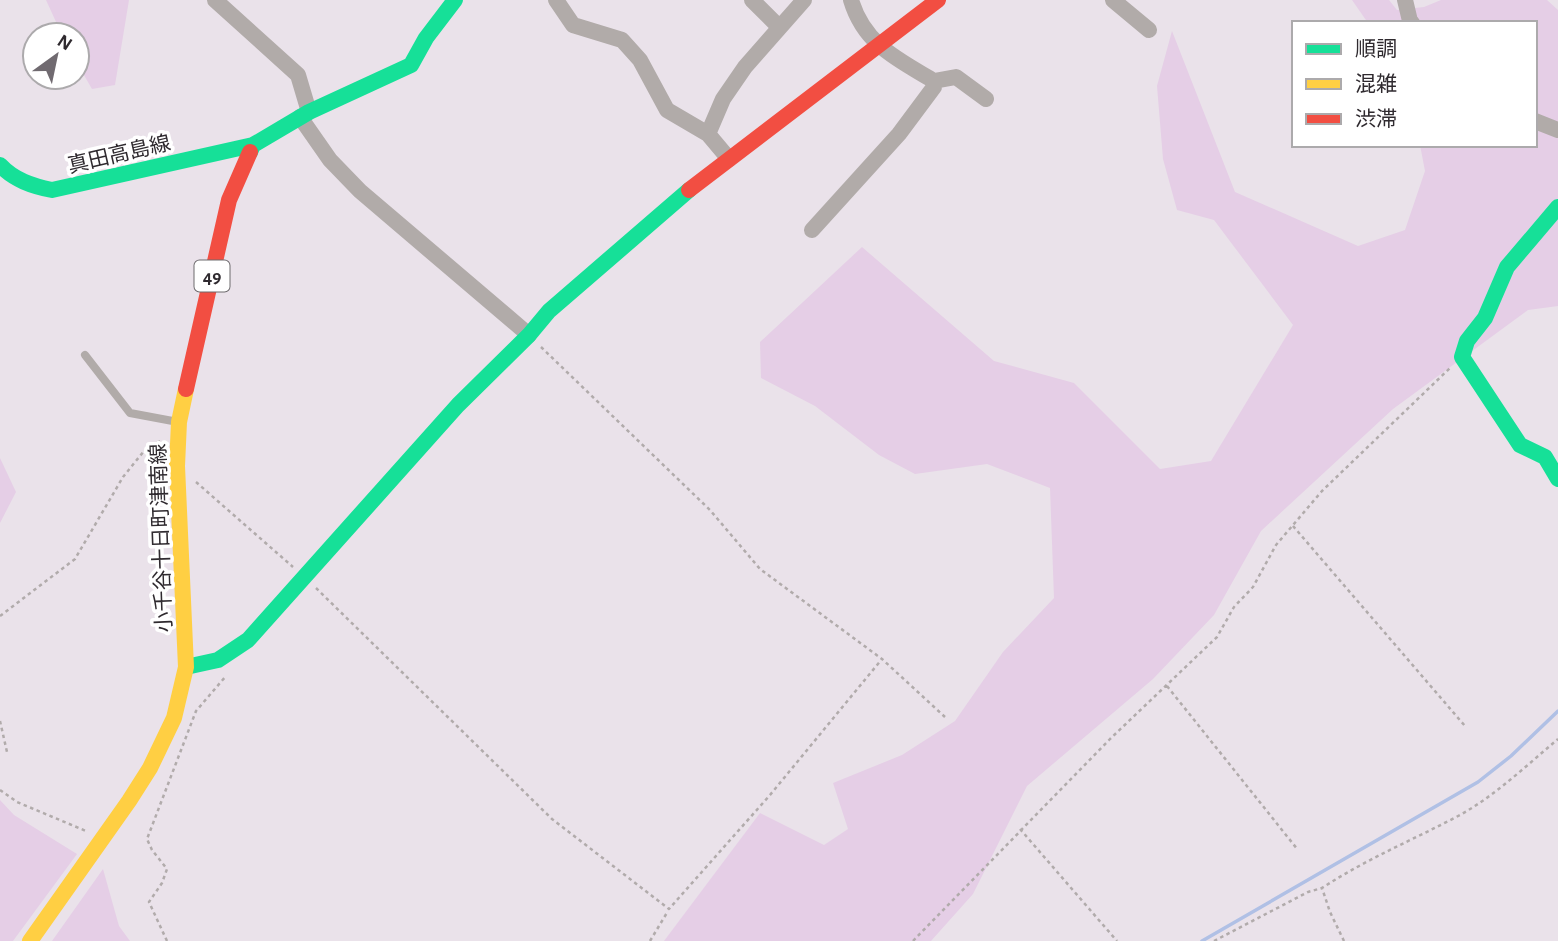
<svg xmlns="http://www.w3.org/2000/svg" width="1558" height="941" viewBox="0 0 1558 941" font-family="'Alegreya Sans','Noto Sans JP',sans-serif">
	<rect width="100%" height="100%" fill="#eae2ea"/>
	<!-- green -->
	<path fill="#e5cee6" d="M46,0h83l-14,85 -23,4 -15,-26v-28h-15z
		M1352,0h37l8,10 27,-3 17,-7h106l11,10v296l-30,4 -135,99 -132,122 -47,84 -61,64 -126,107 -54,108 -42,47h-267l96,-128 64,32 24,-16 -15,-46 69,-28 53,-34 48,-69 51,-54 -4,-110 -63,-24 -72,10 -36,-19 -64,-49 -54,-28 -1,-36 102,-95 132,114 80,22 86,86 51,-8 82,-136 -79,-105 -37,-10 -14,-51 -6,-73 15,-55 63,161 123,54 47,-16 20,-59 -5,-26h115v-122h-167z
		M0,458l16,34 -16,31z
		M0,800l14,15 63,39 -64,87h-13z
		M103,869l16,57 11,15h-78z"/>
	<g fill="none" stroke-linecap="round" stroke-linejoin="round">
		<!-- stream -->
		<path stroke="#b0c0e5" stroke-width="3.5" d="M1202,941l276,-159 33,-26 47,-45"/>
		<!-- path -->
		<path stroke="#b1abab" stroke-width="2.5" stroke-dasharray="3.5 3.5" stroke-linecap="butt" d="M541,347l169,163 50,59 122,90 63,58
			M196,482l97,85
			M1293,526l172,200
			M316,588l236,231 117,90 101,-114 112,-136
			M0,616l75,-57 48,-82 21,-26 16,-10
			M1167,686l131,164
			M0,721l7,31
			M0,790l17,12 69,29
			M1020,829l97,112
			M167,941l-18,-39 13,-19 5,-14 -15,-19 -5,-11 49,-128 30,-35
			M650,941l18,-30
			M913,941l197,-202 107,-102 17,-30 19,-20 23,-42 46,-54 128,-123
			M1214,941l94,-49 14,-4
			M1344,941l-14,-29 -8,-24c46,-30 91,-48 138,-73 36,-20 67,-50 98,-76"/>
		<!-- lane -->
		<path stroke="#b1aba9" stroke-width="8" d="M85,355l45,58 48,9"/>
		<!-- street -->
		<path stroke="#b1aba9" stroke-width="16" d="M215,0l83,75 11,37
			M556,0l17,25 49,15 18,20 27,50 41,24 21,25
			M752,0l27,27
			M1113,0l36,30
			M1405,0l5,21 2,2
			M934,81l22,-4 30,22
			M300,117l30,43 30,31 169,144
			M1535,121l23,9
			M708,134l15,-35 22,-32 59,-67
			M812,230l87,-96 35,-47v-6c-37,-22 -70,-37 -83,-81"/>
		<!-- fast -->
		<path stroke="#16e098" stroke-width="16" d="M250,152l3,-7 56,-33 102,-47 15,-27 29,-38
			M0,165c14,15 32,21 52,25l201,-45
			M1558,207l-51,60 -22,51 -18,23 -5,16 58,88 25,12 13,22
			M186,667l32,-7 30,-20 210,-235 71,-70 20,-24 140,-121"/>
		<!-- slow -->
		<path stroke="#ffcf43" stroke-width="16" d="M30,941l99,-140 21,-33 24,-50 12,-51 -9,-201 2,-44 7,-33"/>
		<!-- jam -->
		<path stroke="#f24e42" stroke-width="16" d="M689,190l249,-190
			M186,389l43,-189 21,-48"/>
	</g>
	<g text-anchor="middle" stroke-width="7" stroke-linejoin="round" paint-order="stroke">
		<!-- shield labels -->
		<rect fill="#fff" stroke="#6d6a6d" stroke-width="2" x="194.5" y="260.5" width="35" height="31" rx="5"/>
		<g font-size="19" font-weight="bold" fill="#2f2a2f">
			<text x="212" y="283">49</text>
		</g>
		<!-- street labels -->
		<g font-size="21" fill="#2f2a2f" stroke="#fff">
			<text transform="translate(119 154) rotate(-13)" y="7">真田高島線</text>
			<text transform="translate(161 538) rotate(-92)" y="7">小千谷十日町津南線</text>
		</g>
	</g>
	<!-- legend -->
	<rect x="1292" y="21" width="245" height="126" fill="#ffffff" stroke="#acaaac" stroke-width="2"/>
	<rect x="1306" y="44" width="35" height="10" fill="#16e098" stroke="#acaaac" stroke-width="2"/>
	<text x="1355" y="56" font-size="21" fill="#2f2a2f">順調</text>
	<rect x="1306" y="79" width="35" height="10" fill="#ffcf43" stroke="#acaaac" stroke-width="2"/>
	<text x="1355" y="91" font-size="21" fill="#2f2a2f">混雑</text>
	<rect x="1306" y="114" width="35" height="10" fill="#f24e42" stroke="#acaaac" stroke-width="2"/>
	<text x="1355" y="126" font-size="21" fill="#2f2a2f">渋滞</text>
	<!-- north arrow -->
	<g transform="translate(56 56) rotate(33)"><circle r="33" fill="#ffffff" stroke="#acaaac" stroke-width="2"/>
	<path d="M0-5L12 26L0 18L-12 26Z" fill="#706a70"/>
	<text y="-10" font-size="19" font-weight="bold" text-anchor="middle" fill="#2f2a2f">N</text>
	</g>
</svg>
